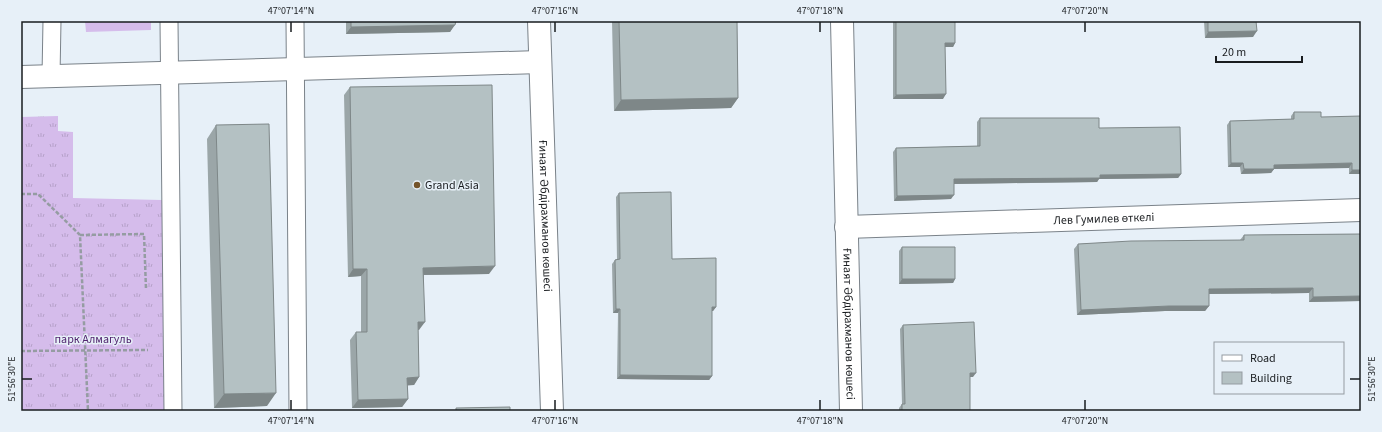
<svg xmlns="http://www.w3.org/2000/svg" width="1382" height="432" viewBox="0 0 1382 432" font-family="'Source Sans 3',sans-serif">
	<defs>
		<pattern id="grass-tufts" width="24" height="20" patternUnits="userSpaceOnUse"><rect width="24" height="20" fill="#d5bceb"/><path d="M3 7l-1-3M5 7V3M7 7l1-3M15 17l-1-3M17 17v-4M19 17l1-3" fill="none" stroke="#b6a1c9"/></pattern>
	</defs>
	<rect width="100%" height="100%" fill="#e7f0f8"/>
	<!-- grass -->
	<path fill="url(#grass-tufts)" d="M58,116v15l15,1v66l89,2 4,211h-145v-294z"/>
	<!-- pitch -->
	<path fill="#d5bceb" d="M85,21h66v9l-65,2z"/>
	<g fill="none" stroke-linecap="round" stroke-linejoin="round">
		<!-- lane casing -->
		<g stroke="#7a8289" stroke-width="19">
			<path id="lane" d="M169,21l4,390
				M295,21l3,390
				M51,76l1,-55"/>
		</g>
		<!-- street casing -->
		<g stroke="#7a8289" stroke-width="24">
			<g id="street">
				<path id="s1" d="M842,21l9,390"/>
				<path d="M21,77l519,-15"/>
				<path id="s2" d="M846,227l515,-17"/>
			</g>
		</g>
		<!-- secondary casing -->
		<g stroke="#7a8289" stroke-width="24">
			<g id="secondary">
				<path id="s3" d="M539,21l13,390"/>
			</g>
		</g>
		<!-- path -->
		<path stroke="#959ca2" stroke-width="2.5" stroke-dasharray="4 2" stroke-linecap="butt" d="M21,194h17l42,41 8,176
			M80,235l64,-1 2,55
			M21,351l127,-1"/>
		<!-- lane -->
		<use href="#lane" stroke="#fff" stroke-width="17"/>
		<!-- street -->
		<use href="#street" stroke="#fff" stroke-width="22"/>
		<!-- secondary -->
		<use href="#secondary" stroke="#fff" stroke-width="22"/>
	</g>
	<!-- wall -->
	<path fill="#9ba6a8" d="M346,21h110l-6,11 -104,2z
		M612,21h125l1,77 -7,10 -117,3z
		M893,21h62v22l-2,4h-8l-2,52h-50z
		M1204,21h52l-3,16 -48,1z
		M350,87l139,187 -65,1 -5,55h-1l1,47 -5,8h-7l1,14 -6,8 -50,1 -2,-68 6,-8h5v-56l-13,1 -4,-182z
		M1294,112l27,5 40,57h-12v-6l-75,1 -3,4 -30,1 -1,-7h-12l-1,-42 3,-4 61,-2v-3z
		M980,118l119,10 82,46 -3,4 -79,1 -2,3 -143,2 -3,15 -57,2 -1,-49 3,-4 81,-2v-24z
		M216,125l51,281 -53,2 -7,-269z
		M619,193l53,66 44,48 -3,4h-1v65l-3,4 -92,-1 1,-66h-5l-1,-49 3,-4 2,-1 -1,-62z
		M1361,234v67l-52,1v-9l-100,1v12l-4,5h-40l-88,4 -3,-66 4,-5 162,-4 4,-5z
		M902,247l53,32 -2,4 -54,1v-33z
		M903,325l70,52h-3v34h-71v-3l3,-4 -2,-75z"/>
	<!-- shaded-wall -->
	<path fill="#7e8788" d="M455,25l-5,7 -104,2 5,-7z
		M1257,31l-4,6 -48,1 3,-6z
		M945,43h10l-2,4h-11z
		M946,94l-3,5h-50l3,-4z
		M738,98l-7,10 -117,3 7,-11z
		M1231,163h12l-3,4h-12z
		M1352,163l-3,5 -78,1 3,-4z
		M1244,169h30l-3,4 -30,1z
		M1352,170h9v4h-12z
		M1181,174l-3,4 -79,1 -2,3 -146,2 3,-5 146,-4z
		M954,195l-3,4 -57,2 3,-5z
		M495,266l-6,8 -71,1 5,-7z
		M353,269h14l-6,7 -13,1z
		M902,279h53l-2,4 -54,1z
		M1313,288l-4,5 -104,1 4,-5z
		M1361,296v5l-52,1 4,-5z
		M1169,306h40l-4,5h-40l-88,4 4,-5z
		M712,307h4l-3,4h-4z
		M616,309h4l-2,4h-5z
		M418,322h7l-6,8h-6z
		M970,373h6l-3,4h-6z
		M620,375l92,1 -3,4 -92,-1z
		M419,377l-5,8 -13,1 6,-8z
		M276,393l-9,13 -53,2 10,-14z
		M408,399l-6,8 -50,1 6,-8z"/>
	<!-- building -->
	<path fill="#b4c1c3" stroke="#7e8788" d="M351,21h105l-1,4 -104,2z
		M619,21h118l1,77 -117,2z
		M896,21h59v22h-10l1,51 -50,1z
		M1208,21h48l1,10 -49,1z
		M492,85l3,181 -72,2 2,54h-7l1,55 -12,1 1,21 -50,1 -2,-68h11v-63h-14l-3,-182z
		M1294,112h27v5l40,-1v54h-9v-7l-78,2v4h-30l-1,-6h-12l-1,-42 64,-2z
		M980,118h119v10l81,-1 1,47 -81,1v3l-146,1v16l-57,1 -1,-48 84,-2z
		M269,124l7,269 -52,1 -8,-269z
		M671,192l1,67 44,-1v49h-4v69l-92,-1v-66h-4l-1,-49 5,-1 -1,-66z
		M1361,234v62l-48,1v-9l-104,1v17h-40l-88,4 -3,-66 53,-3 113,-1v-5z
		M902,247h53v32h-53z
		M974,322l2,51h-6v38h-68v-7h3l-2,-79z
		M510,407v4h-54v-3z"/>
	<!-- ticks -->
	<path fill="none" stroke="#191c1f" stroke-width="1.5" d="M291,22v10M555,22v10M820,22v10M1085,22v10M22,379h10M1350,379h10M291,400v10M555,400v10M820,400v10M1085,400v10"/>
	<!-- markers -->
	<circle fill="#74542a" stroke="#e7f0f8" stroke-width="1.5" cx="417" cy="185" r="4"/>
	<g text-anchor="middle" stroke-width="3" stroke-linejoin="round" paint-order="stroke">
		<!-- poi labels -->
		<g font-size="12" fill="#191c1f" stroke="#e7f0f8" text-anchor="start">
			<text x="425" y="189">Grand Asia</text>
		</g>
		<!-- street labels -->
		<g font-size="12" fill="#191c1f" stroke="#e7f0f8">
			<text dy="4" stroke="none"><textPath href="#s3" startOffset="195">Ғинаят Әбдірахманов көшесі</textPath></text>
			<text dy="4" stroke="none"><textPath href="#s2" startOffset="258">Лев Гумилев өткелі</textPath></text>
			<text dy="4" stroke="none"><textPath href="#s1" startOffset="303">Ғинаят Әбдірахманов көшесі</textPath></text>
		</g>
		<!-- park labels -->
		<g font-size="12" fill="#51246f" stroke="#e7f0f8">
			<text x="93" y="343">парк Алмагуль</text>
		</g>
	</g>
	<!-- border -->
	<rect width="1382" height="432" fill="none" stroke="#e7f0f8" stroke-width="44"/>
	<!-- legend -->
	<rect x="1214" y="342" width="130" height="52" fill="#e7f0f8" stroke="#959ba1"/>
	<rect x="1222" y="355" width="20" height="6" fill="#ffffff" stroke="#959ba1"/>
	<text x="1250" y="362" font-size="12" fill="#191c1f">Road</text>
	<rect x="1222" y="372" width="20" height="12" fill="#b4c1c3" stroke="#959ba1"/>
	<text x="1250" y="382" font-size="12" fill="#191c1f">Building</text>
	<!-- scale -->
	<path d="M1216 56v6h86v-6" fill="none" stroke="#191c1f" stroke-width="2"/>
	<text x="1222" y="56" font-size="12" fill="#191c1f" stroke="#e7f0f8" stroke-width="3" paint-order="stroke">20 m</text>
	<rect x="22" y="22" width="1338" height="388" fill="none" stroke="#191c1f" stroke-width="1.5"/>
	<g font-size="10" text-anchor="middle" fill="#191c1f">
		<text x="291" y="14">47°07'14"N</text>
		<text x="555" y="14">47°07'16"N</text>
		<text x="820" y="14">47°07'18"N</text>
		<text x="1085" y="14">47°07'20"N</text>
		<text transform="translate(1371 379) rotate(-90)" y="4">51°56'30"E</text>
		<text transform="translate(11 379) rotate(-90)" y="4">51°56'30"E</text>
		<text x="291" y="424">47°07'14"N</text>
		<text x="555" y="424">47°07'16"N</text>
		<text x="820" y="424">47°07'18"N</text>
		<text x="1085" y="424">47°07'20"N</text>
	</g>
</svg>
